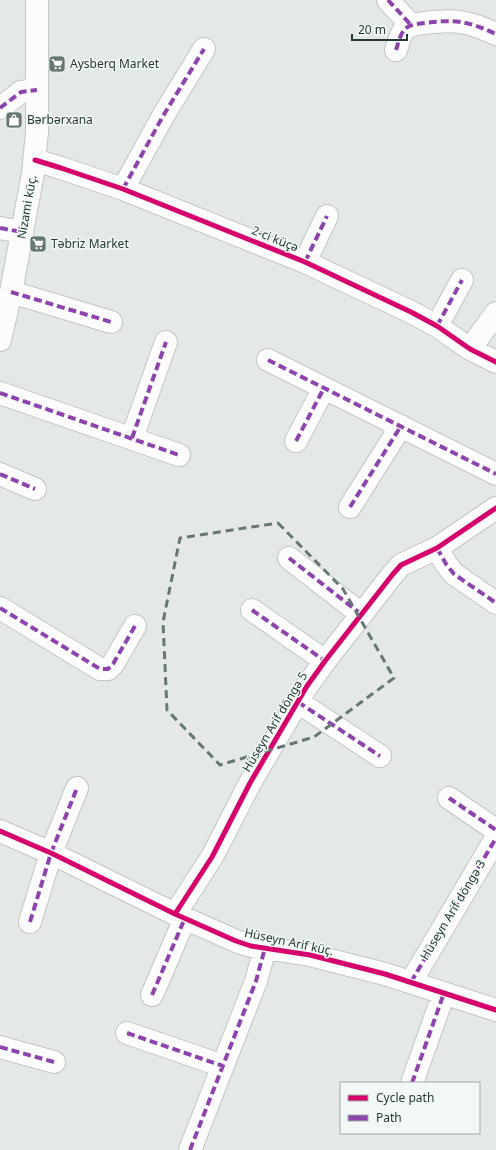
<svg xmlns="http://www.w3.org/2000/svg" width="496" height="1150" viewBox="0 0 496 1150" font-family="'Noto Sans',sans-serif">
	<rect width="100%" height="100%" fill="#e4e9e7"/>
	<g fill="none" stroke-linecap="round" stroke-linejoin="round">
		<!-- minor casing -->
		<g stroke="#c1c6c4" stroke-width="24">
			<path id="minor" d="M388,0l23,25
				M396,50c2,-6 4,-15 8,-20 5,-6 14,-6 20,-7 32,-4 43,-2 72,11
				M0,108l21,-16 16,-2
				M35,160l26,8 62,21 182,73 106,50 26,14 33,23 26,13
				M123,189l40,-73 41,-67
				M0,228l22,4
				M305,262l22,-46
				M11,292l100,30
				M437,326l25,-46
				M470,349l26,-36
				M268,360l228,114
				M0,393l179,62
				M132,438l34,-96
				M296,441l28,-53
				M0,474l35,15
				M350,507l51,-81
				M437,548l9,16 8,10 42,29
				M289,558l72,56
				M0,608l100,61h8l5,-5 22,-38
				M252,610l73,51
				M298,702l82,54
				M449,798l47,32
				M0,831l51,22 124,61 61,27 15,5 59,9 75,19 111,36
				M175,914l37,-57 38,-74 57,-97 18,-25 68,-87 8,-9 36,-17 59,-40
				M30,922l21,-69 26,-65
				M411,982l85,-144
				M152,995l33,-77
				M127,1033l96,33
				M0,1047l54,15
				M412,1083l32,-90
				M190,1150l66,-169 9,-33"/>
		</g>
		<!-- tertiary casing -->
		<g stroke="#c1c6c4" stroke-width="24">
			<path id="tertiary" d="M0,340l11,-48 22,-119 4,-41v-132"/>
		</g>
		<!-- minor -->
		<use href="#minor" stroke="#fbfcfb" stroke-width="22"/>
		<!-- tertiary -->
		<use href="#tertiary" stroke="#fbfcfb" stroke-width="22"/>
		<!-- quiet -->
		<path stroke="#8e44ad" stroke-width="4" stroke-dasharray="8 4" stroke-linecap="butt" d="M388,0l23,25
			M396,50c2,-6 4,-15 8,-20 5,-6 14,-6 20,-7 32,-4 43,-2 72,11
			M0,108l21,-16 16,-2
			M123,189l40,-73 41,-67
			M0,228l22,4
			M305,262l22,-46
			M11,292l100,30
			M437,326l25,-46
			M268,360l228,114
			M0,393l179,62
			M132,438l34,-96
			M296,441l28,-53
			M0,474l35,15
			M350,507l51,-81
			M437,548l9,16 8,10 42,29
			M289,558l72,56
			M0,608l100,61h8l5,-5 22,-38
			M252,610l73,51
			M298,702l82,54
			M449,798l47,32
			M30,922l21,-69 26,-65
			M411,982l85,-144
			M152,995l33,-77
			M127,1033l96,33
			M0,1047l54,15
			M412,1083l32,-90
			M190,1150l66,-169 9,-33"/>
		<!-- cycleway casing -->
		<g stroke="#f2f8f5" stroke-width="8">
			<path id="cycleway" d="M35,160l26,8 62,21 182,73 106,50 26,14 33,23 26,13
				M0,831l51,22 124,61 61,27 15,5 59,9 75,19 111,36
				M175,914l37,-57 38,-74 57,-97 18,-25 68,-87 8,-9 36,-17 59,-40"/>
		</g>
		<!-- cycleway -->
		<use href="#cycleway" stroke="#d6006c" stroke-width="5"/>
	</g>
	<!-- marked area -->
	<path fill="none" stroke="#677773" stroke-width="3" stroke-dasharray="8 5" stroke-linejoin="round" d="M278,523l65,66 51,89 -80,59 -94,28 -53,-55 -4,-88 17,-84z"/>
	<!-- icons -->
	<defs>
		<g id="supermarket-square" transform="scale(0.9)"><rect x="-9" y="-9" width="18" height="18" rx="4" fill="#677773" stroke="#f2f8f5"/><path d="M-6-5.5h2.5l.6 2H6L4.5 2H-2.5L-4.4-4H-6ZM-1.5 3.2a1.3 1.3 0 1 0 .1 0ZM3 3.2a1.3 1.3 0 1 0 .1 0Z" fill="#fff"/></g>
		<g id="shop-square" transform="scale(0.9)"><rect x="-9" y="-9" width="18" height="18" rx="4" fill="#677773" stroke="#f2f8f5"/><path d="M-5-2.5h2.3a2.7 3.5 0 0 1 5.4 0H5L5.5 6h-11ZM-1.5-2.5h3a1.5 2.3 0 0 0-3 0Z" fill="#fff"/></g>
	</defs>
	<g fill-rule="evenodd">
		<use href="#supermarket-square" x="57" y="64"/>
		<use href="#shop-square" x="14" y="120"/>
		<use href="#supermarket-square" x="38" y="244"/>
	</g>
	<g text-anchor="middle" stroke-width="3" stroke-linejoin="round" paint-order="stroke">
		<!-- poi labels -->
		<g font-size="12" fill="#243934" stroke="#f2f8f5" text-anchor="start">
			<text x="70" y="68">Aysberq Market</text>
			<text x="27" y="124">Bərbərxana</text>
			<text x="51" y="248">Təbriz Market</text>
		</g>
		<!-- street labels -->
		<g font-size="12" fill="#243934" stroke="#f2f8f5">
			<text transform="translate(27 207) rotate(-80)" y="4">Nizami küç.</text>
			<text transform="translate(275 239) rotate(22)" y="4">2-ci küçə</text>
			<text transform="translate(275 722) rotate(-59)" y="4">Hüseyn Arif döngə 5</text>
			<text transform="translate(453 910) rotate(-59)" y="4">Hüseyn Arif döngə 3</text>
			<text transform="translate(289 942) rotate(12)" y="4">Hüseyn Arif küç.</text>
		</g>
	</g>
	<!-- legend -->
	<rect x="340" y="1082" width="140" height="52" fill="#f2f8f5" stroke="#a0aca8"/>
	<rect x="348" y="1095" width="20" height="6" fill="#d6006c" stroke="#a0aca8"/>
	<text x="376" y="1102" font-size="12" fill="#243934">Cycle path</text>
	<rect x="348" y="1115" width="20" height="6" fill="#8e44ad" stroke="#a0aca8"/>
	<text x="376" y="1122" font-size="12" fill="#243934">Path</text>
	<!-- scale -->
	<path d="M352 34v6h55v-6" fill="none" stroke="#243934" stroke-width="2"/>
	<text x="358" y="34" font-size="12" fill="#243934" stroke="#f2f8f5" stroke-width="3" paint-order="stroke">20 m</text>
</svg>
